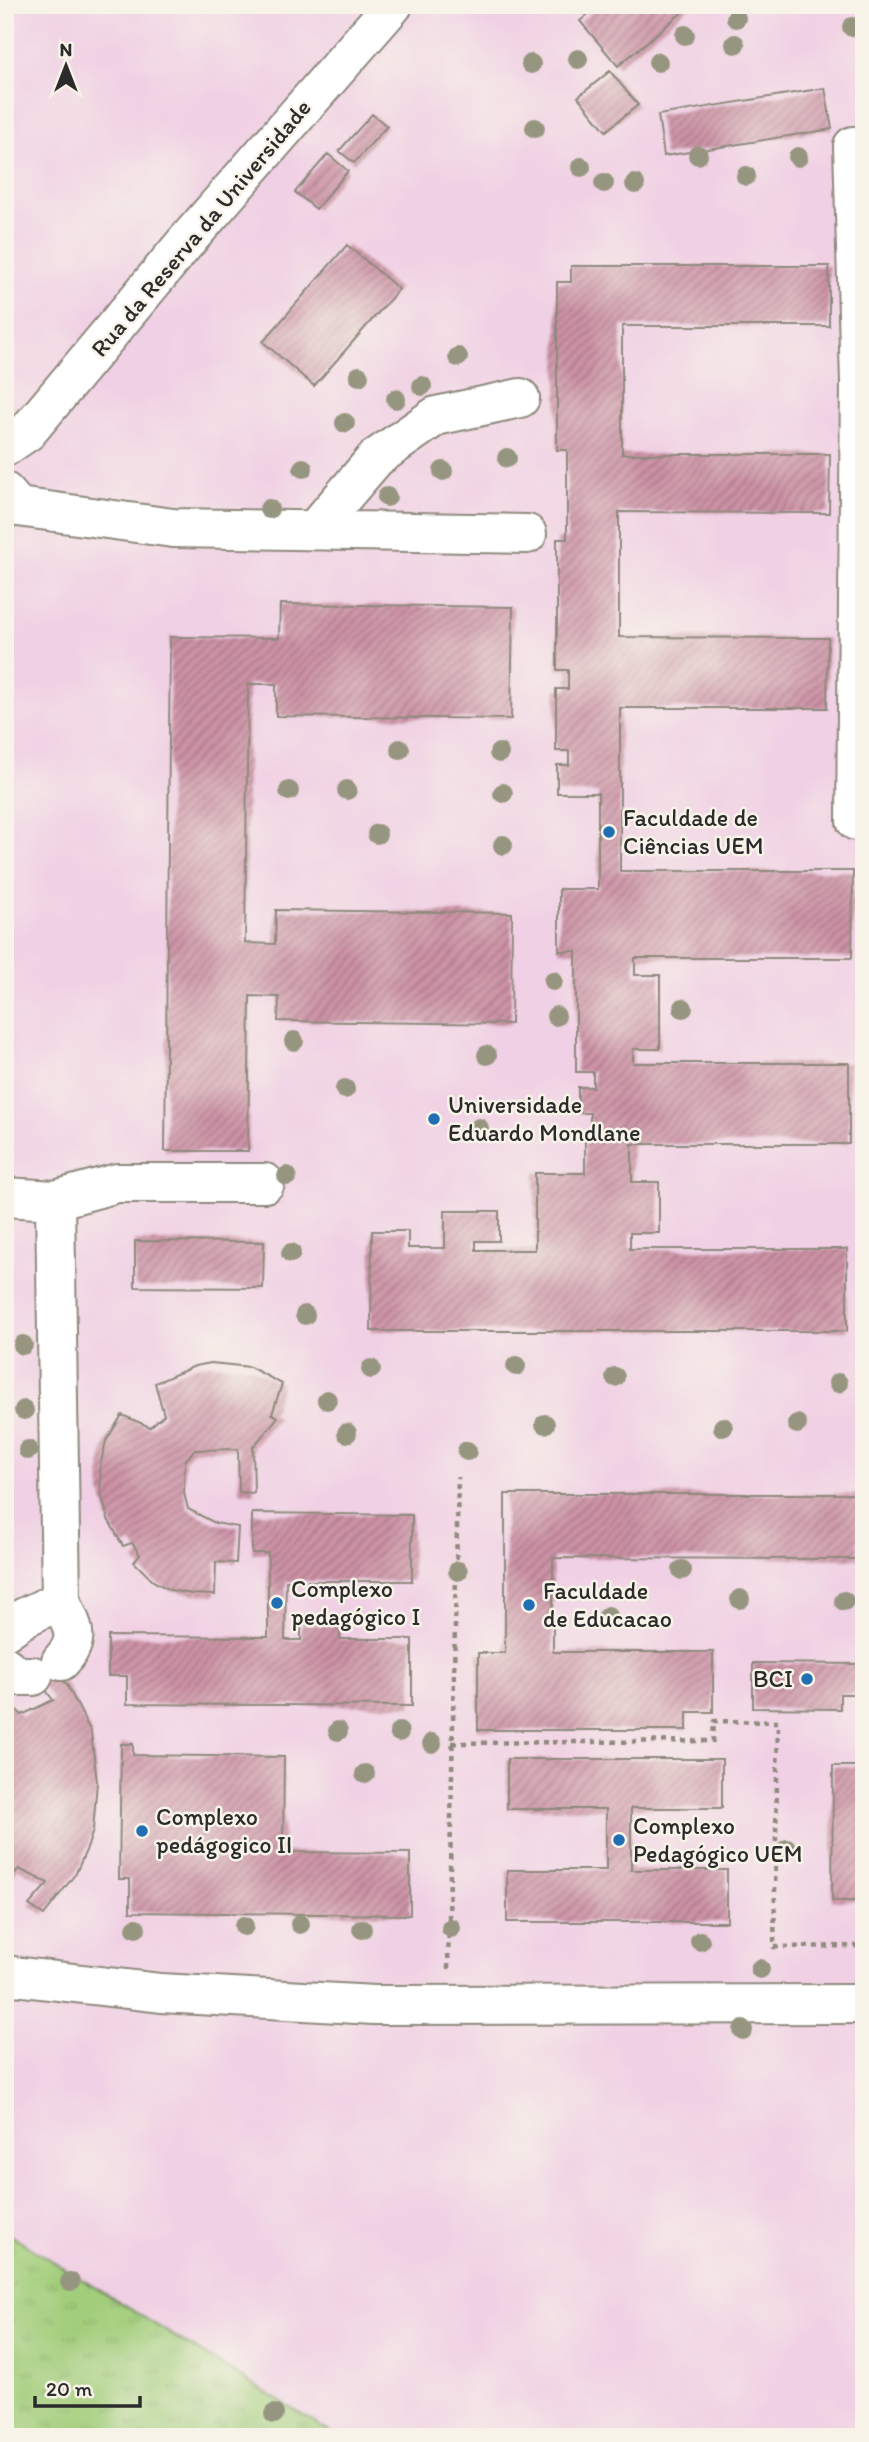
<svg xmlns="http://www.w3.org/2000/svg" width="869" height="2442" viewBox="0 0 869 2442" font-family="Itim,sans-serif">
	<defs>
		<pattern id="grass-tufts" width="24" height="20" patternUnits="userSpaceOnUse" patternTransform="scale(1.75)"><rect width="24" height="20" fill="#a2cd7a"/><path d="M3 7l-1-3M5 7V3M7 7l1-3M15 17l-1-3M17 17v-4M19 17l1-3" fill="none" stroke="#8cb06a"/></pattern>
		<pattern id="building-hatch" width="6" height="6" patternUnits="userSpaceOnUse" patternTransform="scale(1.75)"><rect width="6" height="6" fill="#cc92a5"/><path d="M-1 1l2-2M0 6l6-6M5 7l2-2" fill="none" stroke="#a67787"/></pattern>
	</defs>
	<rect width="100%" height="100%" fill="#f7f3e8"/>
	<filter id="ink" filterUnits="userSpaceOnUse"><feTurbulence type="fractalNoise" baseFrequency=".0143" numOctaves="2"/><feDisplacementMap in="SourceGraphic" scale="14" xChannelSelector="R" yChannelSelector="G"/><feConvolveMatrix kernelMatrix="1 2 1 2 8 2 1 2 1" color-interpolation-filters="sRGB"/></filter>
	<filter id="wash" filterUnits="userSpaceOnUse"><feTurbulence type="fractalNoise" baseFrequency=".00686" numOctaves="4" result="noise"/><feDisplacementMap in="SourceGraphic" scale="28" xChannelSelector="R" yChannelSelector="G"/><feGaussianBlur stdDeviation="1.57" result="paint"/><feColorMatrix in="noise" values="0 0 0 0 0 0 0 0 0 0 0 0 0 0 0 0 0 1.4 0 .05"/><feComposite in="paint" operator="in"/></filter>
	<g filter="url(#wash)">
		<rect width="100%" height="100%" fill="#f3e7d0"/>
		<!-- built -->
		<path fill="#f0d0e4" d="M5,5h859v2432h-526l-333,-205z"/>
		<!-- grass -->
		<path fill="url(#grass-tufts)" stroke="#667c52" stroke-width="2" d="M5,2232l333,205h-333z"/>
		<g id="blocks">
			<!-- building -->
			<path fill="url(#building-hatch)" d="M599,5h92l-73,61 -38,-45z
				M610,71l28,34 -32,26 -28,-34z
				M825,88l7,41 -168,27 -6,-41z
				M372,114l15,12 -33,37 -15,-12z
				M328,154l20,17 -32,38 -21,-17z
				M347,245l52,44 -85,97 -51,-44z
				M571,266h258v60h-207v128h208l-1,59 -210,-1v125l209,1 -1,70h-207v163h233l-1,87h-217v17h25v74h-27v14h216v81h-217v38h27v51h-29v16h217v82h-476l1,-100h36v17h37v-37h54v30h-23v9h59v-77h50v-42h5v-18h-12v-26h15v-15h-17v-121h-17v-62h39v-96h-41v-28h12v-14h-13v-62h12v-19h-11v-131h10v-89h-10v-168h14z
				M280,604l233,3 -2,112 -235,-3v-32h-28l-3,259 30,1 1,-34 236,3 -1,111 -233,-3 1,-24 -29,-1 -2,155h-83l5,-514 109,1z
				M135,1241l129,1 -1,46 -128,-1z
				M211,1363l39,4 32,17 -10,30 6,3 -25,30 1,46 -15,-1 -1,-43 -44,1 -9,11 -1,32 4,16 27,14 23,4 -2,36 -20,-1 -1,33 -23,-1 -22,-4 -17,-9 -19,-19 6,-7 -8,-12 -9,3 -15,-27 -7,-26 -1,-27 6,-25 16,-26 28,12 14,-12 -9,-32 40,-17z
				M505,1494h353v65l-305,-1v94h160v60h-26v18h-209v-77h27z
				M252,1513l160,2v66h-126l-1,59h16v-15h39v14h72v67l-285,-2v-28h-19v-40l160,1v-84h-16z
				M753,1663l109,1v30h-22v15l-87,-1z
				M50,1664l17,21 24,47 6,50 -4,48 -5,16 -12,27 -32,42 -15,-10 19,-22 -29,-14 -14,13v-182l17,15 31,-15 -18,-25z
				M121,1744h12v11l151,2 -1,95 127,1v62l-280,-3v-33h-11z
				M507,1759h215v49h-91v62h96v52h-220v-52h99v-61h-99z
				M833,1766h31v135h-32z"/>
		</g>
	</g>
	<g filter="url(#ink)">
		<use href="#blocks" fill-opacity="0" stroke="#8f897e" stroke-width="2"/>
		<g fill="none" stroke-linecap="round" stroke-linejoin="round">
			<!-- minor casing -->
			<g stroke="#8f897e" stroke-width="42">
				<path id="minor" d="M853,146l7,236 -4,439
					M5,447l22,-15 158,-189 208,-238
					M5,492l13,15 155,21 354,6
					M316,528l60,-70 60,-42 84,-18
					M5,1197l50,3 6,400c10,26 22,37 0,61
					M55,1200l62,-17h148
					M5,1631l20,-14 36,-17
					M5,1666l13,10h15
					M5,1975l156,18 213,12 490,-1"/>
			</g>
			<!-- path -->
			<path stroke="#8f897e" stroke-width="4.5" stroke-dasharray="5 5" stroke-linecap="butt" d="M452,1743l261,-2 1,-20 64,1 -4,225 90,-1
				M448,1969l10,-492"/>
			<!-- minor -->
			<use href="#minor" stroke="#fff" stroke-width="38"/>
		</g>
		<!-- trees -->
		<g fill="#969680">
			<circle cx="736" cy="18" r="10"/>
			<circle cx="852" cy="27" r="10"/>
			<circle cx="685" cy="35" r="10"/>
			<circle cx="735" cy="44" r="10"/>
			<circle cx="578" cy="59" r="10"/>
			<circle cx="658" cy="62" r="10"/>
			<circle cx="531" cy="64" r="10"/>
			<circle cx="535" cy="128" r="10"/>
			<circle cx="698" cy="155" r="10"/>
			<circle cx="798" cy="157" r="10"/>
			<circle cx="581" cy="167" r="10"/>
			<circle cx="746" cy="176" r="10"/>
			<circle cx="604" cy="183" r="10"/>
			<circle cx="635" cy="184" r="10"/>
			<circle cx="458" cy="357" r="10"/>
			<circle cx="359" cy="376" r="10"/>
			<circle cx="422" cy="386" r="10"/>
			<circle cx="396" cy="399" r="10"/>
			<circle cx="345" cy="423" r="10"/>
			<circle cx="507" cy="458" r="10"/>
			<circle cx="303" cy="468" r="10"/>
			<circle cx="443" cy="471" r="10"/>
			<circle cx="387" cy="497" r="10"/>
			<circle cx="269" cy="509" r="10"/>
			<circle cx="400" cy="749" r="10"/>
			<circle cx="499" cy="753" r="10"/>
			<circle cx="347" cy="790" r="10"/>
			<circle cx="289" cy="791" r="10"/>
			<circle cx="503" cy="793" r="10"/>
			<circle cx="377" cy="834" r="10"/>
			<circle cx="503" cy="845" r="10"/>
			<circle cx="553" cy="981" r="10"/>
			<circle cx="683" cy="1008" r="10"/>
			<circle cx="556" cy="1016" r="10"/>
			<circle cx="294" cy="1041" r="10"/>
			<circle cx="487" cy="1055" r="10"/>
			<circle cx="345" cy="1089" r="10"/>
			<circle cx="479" cy="1128" r="10"/>
			<circle cx="287" cy="1176" r="10"/>
			<circle cx="291" cy="1253" r="10"/>
			<circle cx="305" cy="1315" r="10"/>
			<circle cx="23" cy="1345" r="10"/>
			<circle cx="516" cy="1366" r="10"/>
			<circle cx="371" cy="1369" r="10"/>
			<circle cx="615" cy="1377" r="10"/>
			<circle cx="838" cy="1383" r="10"/>
			<circle cx="327" cy="1400" r="10"/>
			<circle cx="24" cy="1410" r="10"/>
			<circle cx="545" cy="1424" r="10"/>
			<circle cx="797" cy="1424" r="10"/>
			<circle cx="723" cy="1427" r="10"/>
			<circle cx="347" cy="1433" r="10"/>
			<circle cx="28" cy="1450" r="10"/>
			<circle cx="467" cy="1451" r="10"/>
			<circle cx="682" cy="1570" r="10"/>
			<circle cx="458" cy="1571" r="10"/>
			<circle cx="740" cy="1599" r="10"/>
			<circle cx="844" cy="1601" r="10"/>
			<circle cx="608" cy="1616" r="10"/>
			<circle cx="338" cy="1731" r="10"/>
			<circle cx="399" cy="1732" r="10"/>
			<circle cx="432" cy="1743" r="10"/>
			<circle cx="365" cy="1774" r="10"/>
			<circle cx="787" cy="1849" r="10"/>
			<circle cx="300" cy="1924" r="10"/>
			<circle cx="244" cy="1926" r="10"/>
			<circle cx="136" cy="1928" r="10"/>
			<circle cx="451" cy="1928" r="10"/>
			<circle cx="362" cy="1929" r="10"/>
			<circle cx="700" cy="1941" r="10"/>
			<circle cx="760" cy="1969" r="10"/>
			<circle cx="743" cy="2030" r="10"/>
			<circle cx="70" cy="2282" r="10"/>
			<circle cx="274" cy="2414" r="10"/>
		</g>
	</g>
	<!-- markers -->
	<g fill="#1f6fb2" stroke="#f7f3e8" stroke-width="2.5">
		<circle cx="609" cy="832" r="7"/>
		<circle cx="434" cy="1119" r="7"/>
		<circle cx="277" cy="1603" r="7"/>
		<circle cx="529" cy="1605" r="7"/>
		<circle cx="807" cy="1679" r="7"/>
		<circle cx="142" cy="1831" r="7"/>
		<circle cx="619" cy="1840" r="7"/>
	</g>
	<g text-anchor="middle" stroke-width="5" stroke-linejoin="round" paint-order="stroke">
		<!-- street labels -->
		<g font-size="24" fill="#2b2b2b" stroke="#f7f3e8">
			<text transform="translate(201 228) rotate(-50)" y="8">Rua da Reserva da Universidade</text>
		</g>
		<!-- poi labels -->
		<g font-size="24" fill="#2b2b2b" stroke="#f7f3e8" text-anchor="start">
			<text x="623" y="826">Faculdade de<tspan x="623" dy="28">Ciências UEM</tspan></text>
			<text x="448" y="1113">Universidade<tspan x="448" dy="28">Eduardo Mondlane</tspan></text>
			<text x="291" y="1597">Complexo<tspan x="291" dy="28">pedagógico I</tspan></text>
			<text x="543" y="1599">Faculdade<tspan x="543" dy="28">de Educacao</tspan></text>
			<text x="793" y="1687" text-anchor="end">BCI</text>
			<text x="156" y="1825">Complexo<tspan x="156" dy="28">pedágogico II</tspan></text>
			<text x="633" y="1834">Complexo<tspan x="633" dy="28">Pedagógico UEM</tspan></text>
		</g>
	</g>
	<!-- margin -->
	<rect width="869" height="2442" fill="none" stroke="#f7f3e8" stroke-width="28"/>
	<!-- north arrow -->
	<g transform="translate(66 66)" stroke="#f7f3e8" stroke-width="5" paint-order="stroke">
	<path d="M0-5L12 26L0 18L-12 26Z" fill="#2b2b2b"/>
	<text y="-10" font-size="19" font-weight="bold" text-anchor="middle" fill="#2b2b2b">N</text>
	</g>
	<!-- scale -->
	<path d="M35 2396v10h105v-10" fill="none" stroke="#2b2b2b" stroke-width="3.5"/>
	<text x="46" y="2396" font-size="21" fill="#2b2b2b" stroke="#f7f3e8" stroke-width="5" paint-order="stroke">20 m</text>
</svg>
